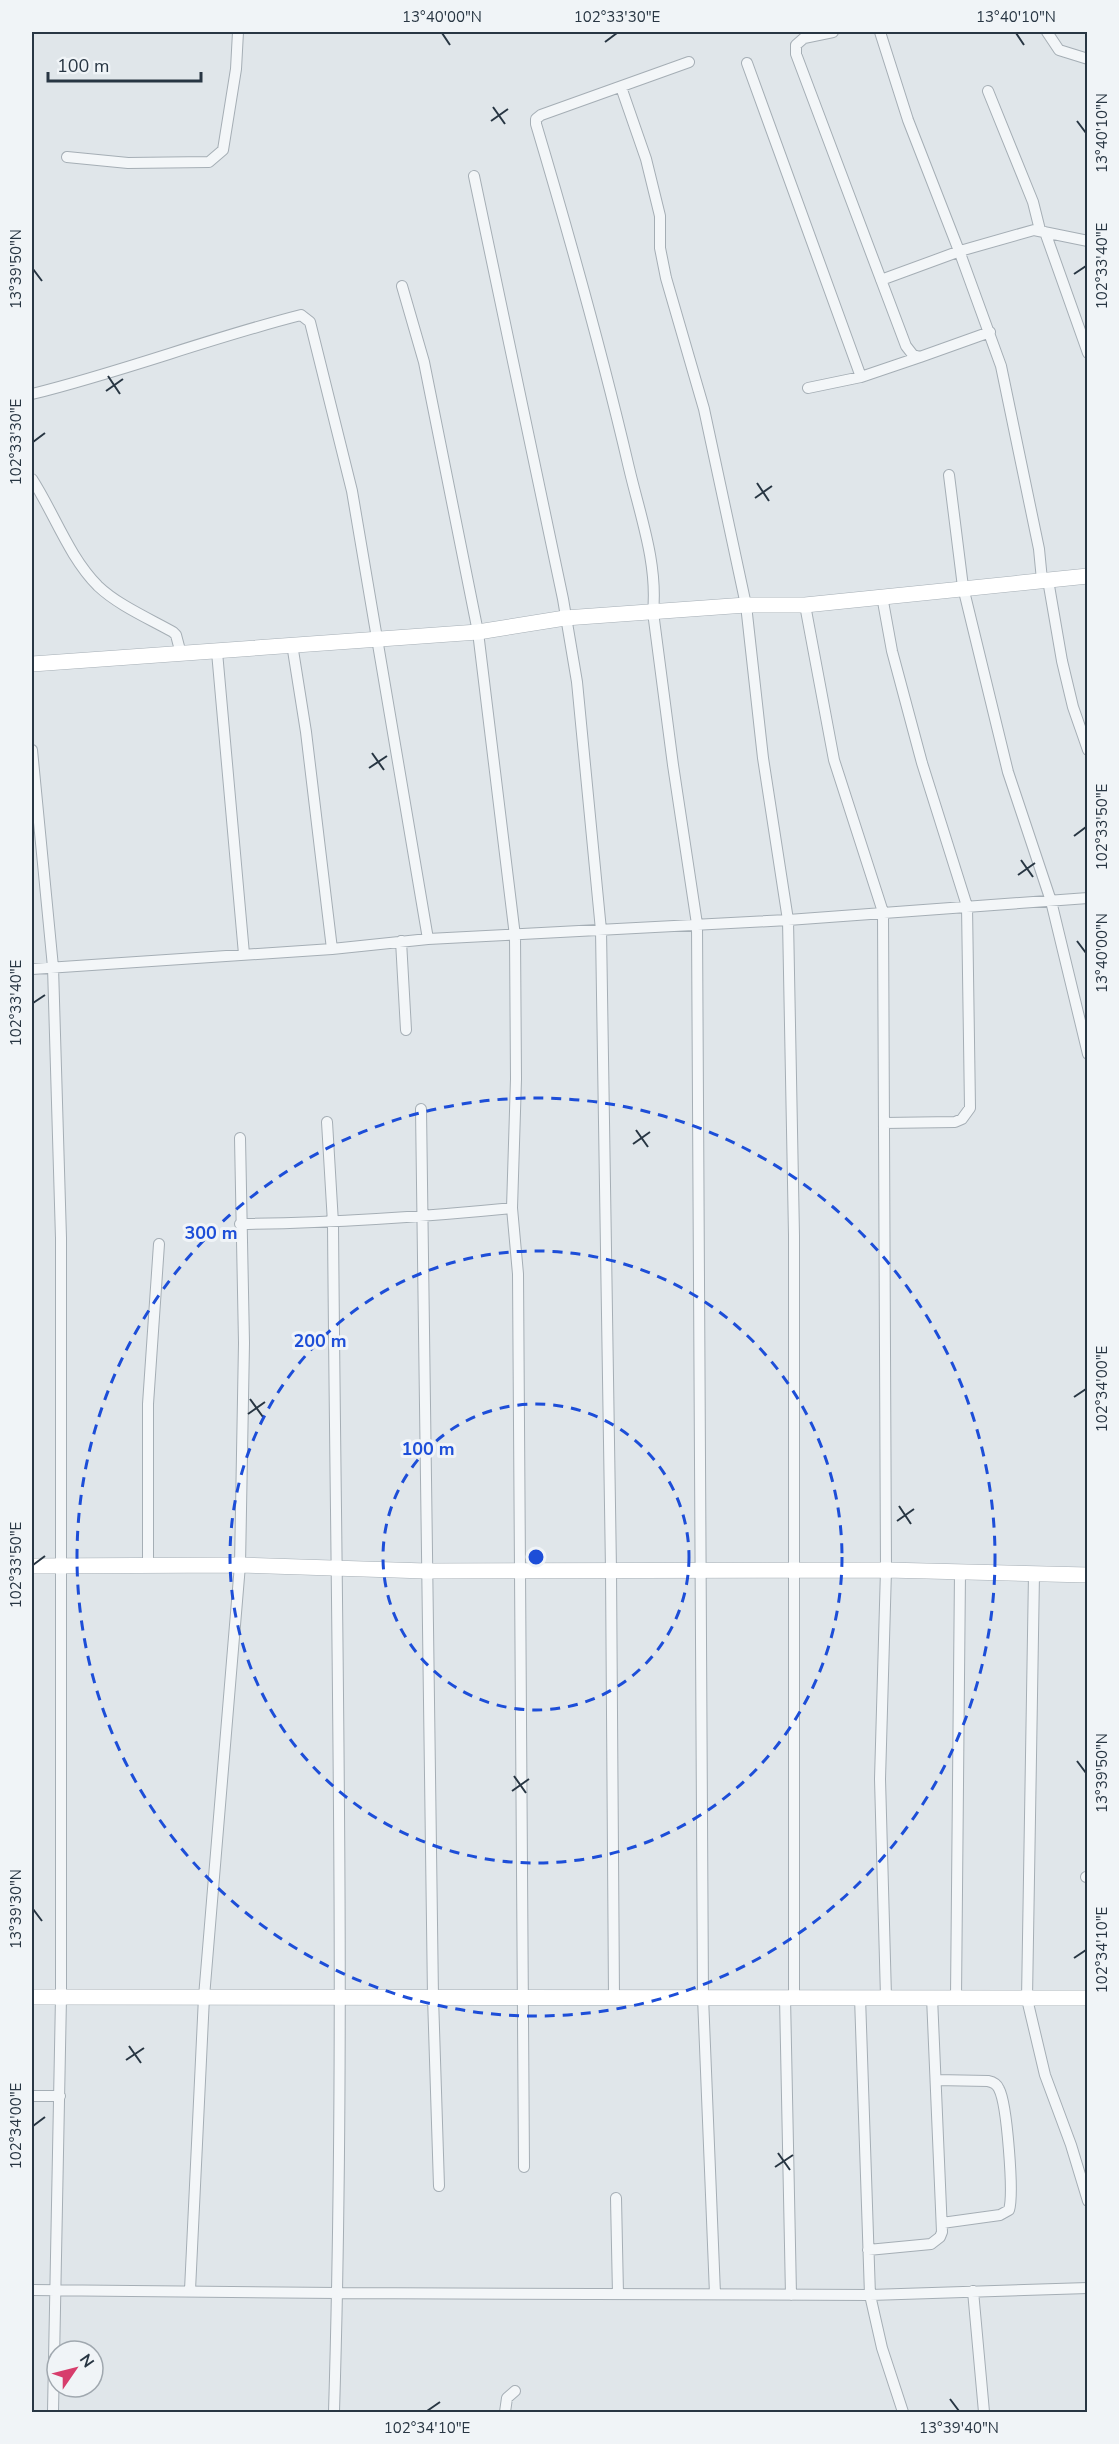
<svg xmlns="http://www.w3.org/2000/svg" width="1119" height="2444" viewBox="0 0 1119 2444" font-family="'Nunito Sans',sans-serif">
	<rect width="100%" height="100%" fill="#e0e6ea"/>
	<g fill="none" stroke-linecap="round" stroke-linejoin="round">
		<!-- street casing -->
		<g stroke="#a5aeb5" stroke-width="12">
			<path id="street" d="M833,32l-29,6 -8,7v9l110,292 7,9 7,2 70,-25
				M880,32l28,88 53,136 40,110 38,183 3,31
				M1047,32l12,18 29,9
				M689,62l-148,53 -5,4v5c34,114 66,228 93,344 11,47 29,96 24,144l20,153 24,159 6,1073 12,297
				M747,63l114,314
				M621,87l25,72 14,57v32l6,30 38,131 42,196 17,153 25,162 6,315v762
				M988,91l45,111 7,28
				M67,157l61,6 81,-1 14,-12 13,-81 2,-37
				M474,176l89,423 14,83 24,248 10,640 3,427
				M1045,232l43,121
				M881,280l79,-29 74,-21 54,11
				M402,286l22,76 54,270 37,304 1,143 -4,129 6,66 6,893
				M808,388l53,-11 59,-20
				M32,394c90,-22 178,-56 269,-79l9,7 42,169 76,448
				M949,475l14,112 45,185 43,129 37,153
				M32,479c22,34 37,78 66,107 20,19 50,32 75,46l3,3 5,19
				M1048,580l14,81 11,46 15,43
				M882,596l10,55 30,112 45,143 3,202 -8,11 -7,3 -71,1
				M805,605l29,155 49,152 3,658 -6,209 6,218
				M292,644l14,88 26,217
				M217,652l27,302
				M32,750l21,217 8,271v759l-8,415
				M401,941l5,89
				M32,969l300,-20 96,-10 360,-19 300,-22
				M421,1109l12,888 6,189
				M327,1122l6,101c3,396 13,793 1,1189
				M240,1224c91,-1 181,-7 272,-16
				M148,1566v-162l11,-160
				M1034,1574l-7,425 18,76 26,70 17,56
				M1086,1877h2
				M785,1997l6,298
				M860,1997l10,298 12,53 21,64
				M956,1997l4,-425
				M936,2080l52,1c5,1 9,3 11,8 8,15 15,105 10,121l-9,5 -58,8
				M32,2096h28
				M616,2198l2,96
				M868,2250l63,-6 9,-7 2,-5 -10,-235
				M32,2290l305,3 533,2 218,-7
				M190,2290l14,-293 36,-432 4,-222 -4,-205
				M973,2291l11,121
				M505,2412l2,-14 8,-7"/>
		</g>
		<!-- secondary casing -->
		<g stroke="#a5aeb5" stroke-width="16">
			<path id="secondary" d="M32,664l446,-32 87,-14 181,-13h59l283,-29
				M32,1566l208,-1 186,6 460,-1 202,5
				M32,1997l1056,1"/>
		</g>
		<!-- street -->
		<use href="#street" stroke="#f3f6f8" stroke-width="10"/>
		<!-- secondary -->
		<use href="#secondary" stroke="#fff" stroke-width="15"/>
	</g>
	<!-- ticks -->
	<path fill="none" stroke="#283643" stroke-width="2" d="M442,33l8,12M1016,33l8,12M605,42l12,-9M493,107l12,17M491,121l17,-12M1077,121l9,12M33,269l9,12M1074,274l12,-8M108,376l12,18M106,391l17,-12M33,442l12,-9M757,483l12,18M755,498l17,-12M372,753l12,17M369,768l18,-12M1074,836l12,-9M1021,860l12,17M1018,875l17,-12M1077,941l9,12M33,1003l12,-8M636,1130l12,17M633,1144l17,-12M1074,1397l12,-8M250,1399l13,18M248,1414l17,-12M899,1506l12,18M897,1521l17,-12M33,1565l12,-9M1077,1761l9,12M514,1776l12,17M512,1791l17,-12M33,1909l9,12M1074,1958l12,-8M129,2046l12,17M126,2060l18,-12M33,2126l12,-9M778,2153l12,17M775,2167l18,-12M950,2399l9,12M427,2411l13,-9"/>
	<!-- distance rings -->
	<g fill="none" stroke="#1d4ed8" stroke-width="3" stroke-dasharray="10 8">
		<circle cx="536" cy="1557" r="153"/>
		<circle cx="536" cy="1557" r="306"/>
		<circle cx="536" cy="1557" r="459"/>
	</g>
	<circle cx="536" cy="1557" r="9" fill="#1d4ed8" stroke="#f0f4f7" stroke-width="3"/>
	<g font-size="18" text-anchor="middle" font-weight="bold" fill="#1d4ed8" stroke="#f0f4f7" stroke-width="6" stroke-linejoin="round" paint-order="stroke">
		<text x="211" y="1239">300 m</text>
		<text x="320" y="1347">200 m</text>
		<text x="428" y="1455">100 m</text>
	</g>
	<!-- border -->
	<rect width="1119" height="2444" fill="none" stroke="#f0f4f7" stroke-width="66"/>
	<!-- north arrow -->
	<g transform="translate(75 2369) rotate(55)"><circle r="28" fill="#f0f4f7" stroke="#a0a8af" stroke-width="1.5"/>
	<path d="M0-4.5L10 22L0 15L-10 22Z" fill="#d73d6c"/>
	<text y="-9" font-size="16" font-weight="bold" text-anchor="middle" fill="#283643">N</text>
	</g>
	<!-- scale -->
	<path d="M48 72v9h153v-9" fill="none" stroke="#283643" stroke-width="3"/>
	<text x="57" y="72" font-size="18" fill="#283643" stroke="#f0f4f7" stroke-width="4.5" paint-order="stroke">100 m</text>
	<rect x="33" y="33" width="1053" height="2378" fill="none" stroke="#283643" stroke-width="2"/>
	<g font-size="15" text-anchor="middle" fill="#283643">
		<text x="442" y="22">13°40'00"N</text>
		<text x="617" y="22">102°33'30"E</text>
		<text x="1016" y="22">13°40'10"N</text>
		<text transform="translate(1102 133) rotate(-90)" y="5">13°40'10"N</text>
		<text transform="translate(1102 266) rotate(-90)" y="5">102°33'40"E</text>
		<text transform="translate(16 269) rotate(-90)" y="5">13°39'50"N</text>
		<text transform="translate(16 442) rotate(-90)" y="5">102°33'30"E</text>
		<text transform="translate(1102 827) rotate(-90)" y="5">102°33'50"E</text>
		<text transform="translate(1102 953) rotate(-90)" y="5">13°40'00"N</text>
		<text transform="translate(16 1003) rotate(-90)" y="5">102°33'40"E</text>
		<text transform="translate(1102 1389) rotate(-90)" y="5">102°34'00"E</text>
		<text transform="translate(16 1565) rotate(-90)" y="5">102°33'50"E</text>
		<text transform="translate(1102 1773) rotate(-90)" y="5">13°39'50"N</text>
		<text transform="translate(16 1909) rotate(-90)" y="5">13°39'30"N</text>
		<text transform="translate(1102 1950) rotate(-90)" y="5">102°34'10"E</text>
		<text transform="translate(16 2126) rotate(-90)" y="5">102°34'00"E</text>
		<text x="427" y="2433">102°34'10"E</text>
		<text x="959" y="2433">13°39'40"N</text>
	</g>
</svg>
